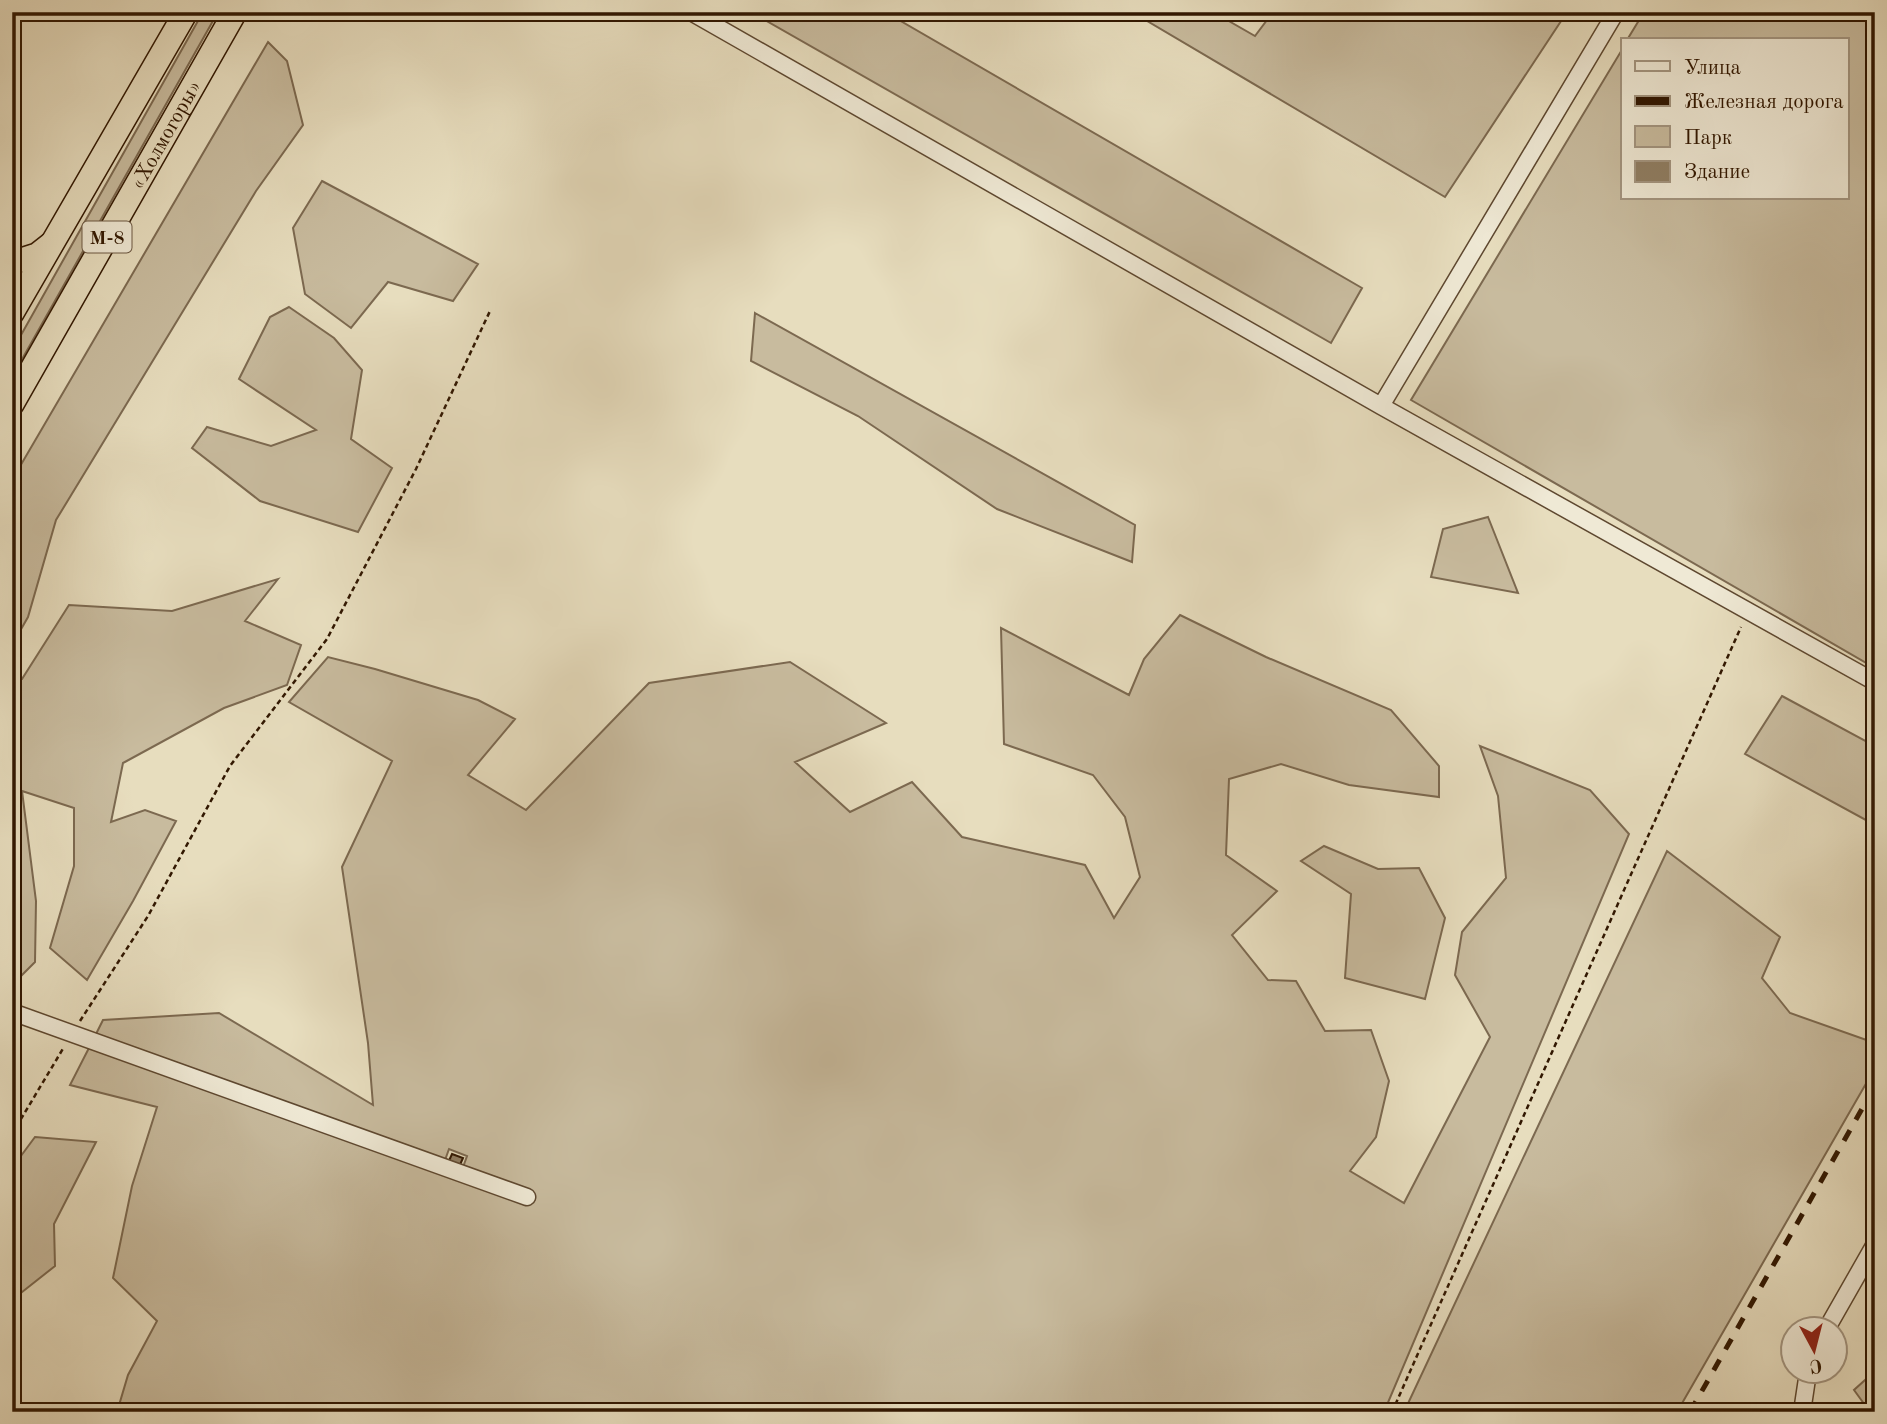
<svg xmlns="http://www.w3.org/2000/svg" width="1887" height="1424" viewBox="0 0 1887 1424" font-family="'Old Standard TT',serif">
	<rect width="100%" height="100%" fill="#e7ddbe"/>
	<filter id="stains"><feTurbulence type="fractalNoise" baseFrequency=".00286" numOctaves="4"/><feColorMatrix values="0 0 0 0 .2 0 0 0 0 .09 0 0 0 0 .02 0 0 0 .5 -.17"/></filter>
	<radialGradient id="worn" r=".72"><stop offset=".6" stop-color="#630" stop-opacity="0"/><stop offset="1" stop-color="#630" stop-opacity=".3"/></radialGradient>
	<!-- green -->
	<path fill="#c8bb9e" stroke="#7c6950" stroke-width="2" d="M203,12h15l-206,365v-26z
		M751,12h134l477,276 -31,55z
		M1132,12h81l42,24 18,-24h294l-122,185z
		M1644,12h231v656l-464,-268 212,-352v150h224v-158h-220z
		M268,42l19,19 16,64 -47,66 -200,329 -28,97 -16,28v-165z
		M322,181l156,83 -25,37 -65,-19 -37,46 -46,-34 -12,-66z
		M289,307l45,31 28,32 -11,69 41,29 -34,64 -98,-31 -68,-53 15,-21 64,19 45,-16 -77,-51 31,-62z
		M755,313l380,212 -3,37 -135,-53 -139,-93 -107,-55z
		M1488,517l30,76 -87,-16 12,-48z
		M278,579l-33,42 56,24 -14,40 -63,23 -101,55 -12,59 34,-12 31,11 -43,80 -46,79 -37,-32 24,-82v-58l-52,-17 14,110 -1,61 -23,23v-306h10l47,-74 103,6z
		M1180,615l86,42 125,53 48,56v31l-90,-12 -68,-21 -52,15 -3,76 51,36 -45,44 36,45 28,1 29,50 46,-1 18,51 -13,56 -26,34 54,32 86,-166 -35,-62 7,-43 44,-54 -8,-82 -18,-50 110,44 39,44 -245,578h-1267l11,-37 29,-54 -44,-43 19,-92 25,-79 -87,-22 21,-41 371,126 5,-14 -18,-7 -5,14 -350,-125 9,-18 116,-7 154,92 -5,-62 -26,-176 50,-106 -103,-59 39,-45 47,12 103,31 37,19 -47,56 58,35 123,-127 141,-21 96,61 -91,39 55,50 62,-30 50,55 123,28 29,53 26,-41 -15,-60 -32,-42 -89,-31 -3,-116 128,67 15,-36z
		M1782,696l93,50v79l-130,-71z
		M1324,846l54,23 41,-1 26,50 -20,81 -80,-21 6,-84 -50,-33z
		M1667,851l113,86 -18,41 28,35 85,30v25l-198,344h-273z
		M35,1137l61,5 -42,82 1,42 -43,34v-132z
		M1875,1371v41h-5l-16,-22z"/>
	<!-- building -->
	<path fill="#907e63" stroke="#311701" stroke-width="2" d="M452,1154l11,4 -4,9 -11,-4z"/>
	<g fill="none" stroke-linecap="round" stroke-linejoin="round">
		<!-- minor casing -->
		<g stroke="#5e4830" stroke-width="19">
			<path id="minor" d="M691,12l690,394 494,276
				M1381,406l235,-394
				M12,1012l515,185
				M1826,1330l49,-86
				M1802,1412l6,-40"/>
		</g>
		<!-- highway casing -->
		<g stroke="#311701" stroke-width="26">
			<g id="highway">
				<path d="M12,263l25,-8 14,-11"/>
				<path d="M12,313l174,-301"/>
				<path id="s1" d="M12,404l223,-392"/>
			</g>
		</g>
		<!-- path -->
		<path stroke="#311701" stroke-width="2.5" stroke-dasharray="5 3.5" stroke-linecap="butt" d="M80,1021l68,-105 82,-150 97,-127 89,-170 74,-158
			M12,1134l52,-87
			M1392,1412l349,-785"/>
		<!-- minor -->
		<use href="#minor" stroke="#efe9d5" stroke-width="16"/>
		<!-- highway -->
		<use href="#highway" stroke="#e7ddbe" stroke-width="23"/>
		<!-- rail -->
		<path stroke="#311701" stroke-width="5" stroke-dasharray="12 12" stroke-linecap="butt" d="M1690,1412l185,-326"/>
	</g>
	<g text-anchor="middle" stroke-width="5" stroke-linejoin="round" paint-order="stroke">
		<!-- shield labels -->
		<rect fill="#efe9d5" stroke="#6a5641" stroke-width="2" x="82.5" y="221.5" width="49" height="31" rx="5"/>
		<g font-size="19" font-weight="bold" fill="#311701">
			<text x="107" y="244">М-8</text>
		</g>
		<!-- street labels -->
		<g font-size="21" fill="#311701" stroke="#efe9d5">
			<text dy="7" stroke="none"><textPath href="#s1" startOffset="310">«Холмогоры»</textPath></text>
		</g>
	</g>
	<!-- margin -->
	<rect width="1887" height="1424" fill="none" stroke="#e7ddbe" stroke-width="42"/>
	<rect x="14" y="14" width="1859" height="1396" fill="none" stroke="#311701" stroke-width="3.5"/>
	<rect x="21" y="21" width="1845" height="1382" fill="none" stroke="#311701" stroke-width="2"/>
	<!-- legend -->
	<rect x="1621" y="38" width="228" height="161" fill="#efe9d5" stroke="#a39580" stroke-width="2"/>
	<rect x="1635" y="61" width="35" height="10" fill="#efe9d5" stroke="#a39580" stroke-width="2"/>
	<text x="1684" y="74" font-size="21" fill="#311701">Улица</text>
	<rect x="1635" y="96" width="35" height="10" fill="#311701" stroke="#a39580" stroke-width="2"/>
	<text x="1684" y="108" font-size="21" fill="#311701">Железная дорога</text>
	<rect x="1635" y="126" width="35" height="21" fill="#c8bb9e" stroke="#a39580" stroke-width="2"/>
	<text x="1684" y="144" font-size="21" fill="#311701">Парк</text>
	<rect x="1635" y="161" width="35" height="21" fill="#907e63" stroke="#a39580" stroke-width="2"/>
	<text x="1684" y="178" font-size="21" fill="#311701">Здание</text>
	<!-- north arrow -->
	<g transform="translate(1814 1350) rotate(173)"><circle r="33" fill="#efe9d5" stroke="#a39580" stroke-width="2"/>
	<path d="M0-5L12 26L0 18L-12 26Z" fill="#8f2418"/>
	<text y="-10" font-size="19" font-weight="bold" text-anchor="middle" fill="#311701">С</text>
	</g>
	<rect width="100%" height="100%" filter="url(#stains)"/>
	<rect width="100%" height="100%" fill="url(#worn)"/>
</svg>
